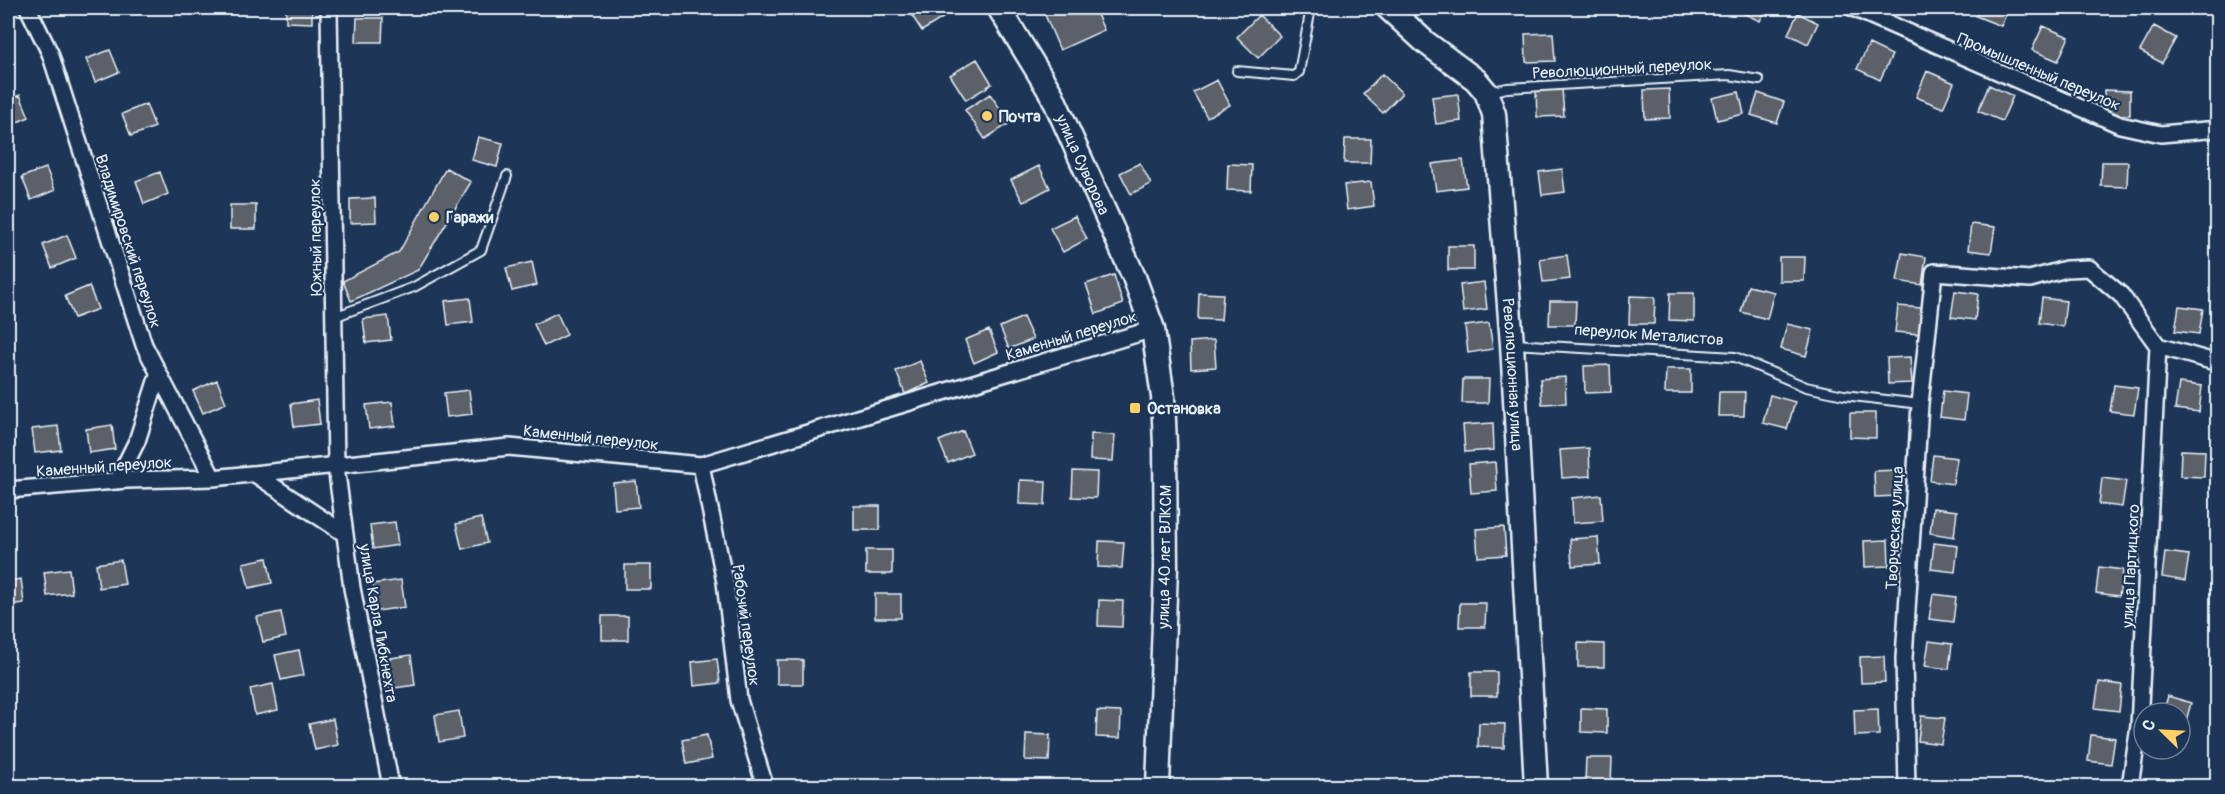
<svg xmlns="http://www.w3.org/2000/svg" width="2225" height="794" viewBox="0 0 2225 794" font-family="Pangolin,sans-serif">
	<rect width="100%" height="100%" fill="#1d3557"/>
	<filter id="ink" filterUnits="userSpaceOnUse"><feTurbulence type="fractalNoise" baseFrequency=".0167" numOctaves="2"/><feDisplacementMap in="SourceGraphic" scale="12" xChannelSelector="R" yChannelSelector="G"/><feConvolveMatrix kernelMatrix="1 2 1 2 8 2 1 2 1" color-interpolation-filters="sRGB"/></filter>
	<g filter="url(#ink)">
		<!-- building -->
		<path fill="#5c6167" stroke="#e8f1f8" stroke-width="1.5" d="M286,8h26v15l-26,-1z
			M914,8h24l6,9 -22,14 -13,-20z
			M1042,8h52l10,22 -44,20z
			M1737,8h29l-6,13 -24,-11z
			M1980,8h29l-8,18 -25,-10z
			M1798,13l20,10 -10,21 -20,-10z
			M1259,15l21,21 -22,22 -21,-21z
			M357,18h26l-1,24h-26z
			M2043,26l26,11 -11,24 -26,-11z
			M2154,26l22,12 -14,25 -22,-12z
			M1553,33l2,28 -29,1 -1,-28z
			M1869,44l23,11 -12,25 -23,-11z
			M110,50l9,22 -24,10 -9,-23z
			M977,59l15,25 -26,16 -16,-25z
			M1927,71l27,12 -11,25 -27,-11z
			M1382,74l20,19 -19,20 -20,-19z
			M1217,80l13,25 -23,12 -14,-25z
			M1989,85l24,11 -11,25 -24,-10z
			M1562,89l2,27 -27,1 -1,-27z
			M1669,89l1,29 -25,1 -1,-29z
			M2104,90l26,1v24l-26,-1z
			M1739,92l5,22 -27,6 -5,-22z
			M1758,93l26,9 -7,21 -26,-8z
			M990,94l20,29 -25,16 -20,-29z
			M1458,94l3,27 -25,3 -4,-27z
			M20,95l9,22 -21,9v-26z
			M146,104l9,23 -24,9 -9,-22z
			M478,137l25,6 -6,24 -25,-7z
			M1345,139h26l-1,24h-26z
			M1463,160l4,27 -31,4 -4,-27z
			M2102,162h26l-1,25 -26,-1z
			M1140,163l11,21 -20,10 -11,-21z
			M1228,164l24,1 -1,26 -24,-1z
			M1039,166l11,22 -27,14 -12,-22z
			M46,168l9,22 -24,10 -9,-23z
			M446,168l25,14 -53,88 -67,31 -8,-20 56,-29z
			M1562,169l3,23 -23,3 -3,-23z
			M160,172l8,22 -24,10 -8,-23z
			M1371,182l3,24 -27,4 -3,-25z
			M375,198l1,24 -26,1v-24z
			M230,205h26v24h-26z
			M1075,216l12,23 -24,13 -13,-24z
			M1971,224l24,3 -4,26 -23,-3z
			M67,235l9,23 -24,10 -9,-23z
			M1448,246h26v24h-26z
			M1902,253l24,4 -4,28 -25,-4z
			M1567,255l3,24 -27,3 -3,-23z
			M1779,257h26l-1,24h-25z
			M532,262l5,23 -25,6 -6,-23z
			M1114,275l9,29 -27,10 -10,-30z
			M1484,282l3,27 -24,3 -3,-27z
			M89,286l9,23 -24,9 -9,-22z
			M1748,286l26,6 -7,27 -26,-7z
			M1955,291l23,3 -3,26 -24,-3z
			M1199,293l24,1 -2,26 -23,-1z
			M1670,293h24v28l-25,-1z
			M1630,296l25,1 -1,27h-25z
			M470,298l3,24 -25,3 -3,-24z
			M2042,298l24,3 -3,26 -24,-4z
			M1550,301h26l-1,24h-26z
			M1898,306l23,2 -2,26 -24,-2z
			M2179,306l24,3 -4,25 -24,-3z
			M557,313l10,22 -23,11 -10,-22z
			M388,316l3,24 -25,3 -3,-24z
			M1023,317l10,22 -24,10 -9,-22z
			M1489,323l4,26 -25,4 -3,-27z
			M1787,324l26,6 -7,26 -25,-7z
			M989,330l9,22 -24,11 -9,-23z
			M1214,340l2,27 -25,2 -1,-27z
			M1910,357l2,26 -24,1 -1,-26z
			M920,361l9,22 -24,11 -9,-23z
			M1610,365l1,27 -26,1 -1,-27z
			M1666,369h25v24h-26z
			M1565,377l1,26 -24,1 -2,-25z
			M1463,379h26l-1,24h-26z
			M217,380l9,23 -23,10 -10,-22z
			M2179,383l23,3 -3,26 -24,-3z
			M2114,385l24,3 -4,26 -24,-3z
			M469,390l3,24 -25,3 -3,-24z
			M1943,391l24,3 -3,26 -24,-3z
			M1719,392h26l-1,24h-26z
			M1770,395l25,7 -8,27 -24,-6z
			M317,400l3,24 -26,3 -3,-23z
			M392,402l3,24 -26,3 -3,-24z
			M1850,413h26v25l-26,-1z
			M1493,423l1,27 -29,2 -2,-27z
			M112,425l3,24 -26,4 -3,-24z
			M58,426l3,24 -26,3 -3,-24z
			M963,431l9,22 -24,10 -9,-22z
			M1091,434l24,1 -2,26 -23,-1z
			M1589,448l1,28 -28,2 -2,-28z
			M2181,450l24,1 -1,26 -24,-1z
			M1933,455l24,3 -4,26 -23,-3z
			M1495,462l2,29 -26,2 -2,-29z
			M1898,470l1,26 -24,1 -1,-26z
			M1073,471l24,1 -1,26 -24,-1z
			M2102,478l24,3 -4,26 -23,-3z
			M1020,480l26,1 -1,24 -26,-1z
			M636,481l3,26 -24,2 -2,-26z
			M1601,495l2,26 -30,2 -1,-25z
			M854,506h26v24h-26z
			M1933,508l24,3 -3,26 -24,-4z
			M481,518l6,25 -25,6 -6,-25z
			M395,522l3,23 -25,4 -3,-24z
			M1504,527l2,28 -28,2 -2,-28z
			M1598,537l2,27 -28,2 -2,-27z
			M1888,540l1,26 -24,1 -1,-26z
			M1099,541l25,1 -2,26 -24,-1z
			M1934,543l24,3 -3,26 -24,-3z
			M866,550h26v24h-26z
			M2165,552l24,3 -4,26 -23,-4z
			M267,558l5,25 -23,5 -6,-25z
			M121,560l4,24 -26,4 -3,-24z
			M625,565h26v24h-26z
			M2099,567l24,3 -4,26 -23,-3z
			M69,569l3,24 -25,3 -3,-24z
			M21,579l3,24 -16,2v-24z
			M401,580l4,27 -28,4 -4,-27z
			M875,594h26v24h-26z
			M1933,594l23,3 -3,25 -24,-3z
			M1099,600l24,1 -1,26 -24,-1z
			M1460,603h26l-1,24h-26z
			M281,612l5,25 -23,5 -6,-25z
			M602,616h26v24h-26z
			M1929,641l23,3 -3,25 -24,-3z
			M1578,643l26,1v23h-26z
			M299,650l5,25 -23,5 -6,-25z
			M411,655l4,30 -27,4 -4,-30z
			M1884,656l1,26 -24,1 -1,-26z
			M717,659l3,24 -26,3 -2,-24z
			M777,660h26v24h-26z
			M1471,672h26v24h-26z
			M2099,682l23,3 -3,26 -24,-3z
			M273,684l5,26 -23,5 -5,-26z
			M2168,696l23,7 -7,25 -4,-1v-14h-17z
			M1581,708l26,1v24l-26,-1z
			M1878,709l1,26 -24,1 -1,-26z
			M459,711l4,27 -24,4 -4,-27z
			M1097,711l24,1 -1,26 -24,-1z
			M1921,716l24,2 -4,26 -23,-3z
			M333,719l5,26 -23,5 -6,-26z
			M1479,723l26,1 -1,24 -26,-1z
			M1026,734l24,1 -1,26 -24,-1z
			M707,735l5,24 -26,5 -4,-24z
			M2091,735l24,3 -4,26 -23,-3z
			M1586,758h26l-1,24h-26z
			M1018,781l26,1v4h-26z
			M1887,782v4h-24v-3z"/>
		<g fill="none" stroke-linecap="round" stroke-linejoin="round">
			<!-- lane casing -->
			<g stroke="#e8f1f8" stroke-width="12">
				<path id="lane" d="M1237,71l57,5 5,-4 12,-64
					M1488,92l19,-4 222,-13 30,5
					M334,317l80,-30 67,-37 26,-74
					M1514,344l221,13 71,30 38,8 76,9"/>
			</g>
			<!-- street casing -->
			<g stroke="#e8f1f8" stroke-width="20">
				<path id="street" d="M28,8l22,45 94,292 69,133
					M329,8l7,458 16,122 39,198
					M1853,8l267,117 41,9 57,-5
					M701,465l24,117 14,118 26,86
					M255,474l90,60
					M117,481l20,-40 21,-66
					M8,490l119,-10 86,-2 296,-31 192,18 452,-136
					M1907,786l-3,-128 16,-254 14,-132 96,7 36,-10 23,-1 32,27 37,51 60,17
					M2130,786l9,-60 19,-380"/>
			</g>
			<!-- secondary casing -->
			<g stroke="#e8f1f8" stroke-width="27">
				<g id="secondary">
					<path id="s1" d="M999,8l53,87 82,182 19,52 10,68 2,48 1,123 -8,218"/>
					<path id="s2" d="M1388,8l37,34 51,38 10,12 8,22 18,230 24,442"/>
				</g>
			</g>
			<!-- lane -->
			<use href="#lane" stroke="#1d3557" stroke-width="8"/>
			<!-- street -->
			<use href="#street" stroke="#1d3557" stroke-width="15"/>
			<!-- secondary -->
			<use href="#secondary" stroke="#1d3557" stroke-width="22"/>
		</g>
	</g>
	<!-- markers -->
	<g fill="#ffd166" stroke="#1d3557" stroke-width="2">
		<circle cx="987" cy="116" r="6"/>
		<circle cx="434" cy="217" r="6"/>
		<rect x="1129" y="402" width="12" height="12" rx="3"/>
	</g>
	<g text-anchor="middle" stroke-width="4.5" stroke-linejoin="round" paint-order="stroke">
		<!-- street labels -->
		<g font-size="16" fill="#e8f1f8" stroke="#1d3557">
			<text transform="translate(1622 68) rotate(-3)" y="6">Революционный переулок</text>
			<text transform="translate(2039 71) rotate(23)" y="6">Промышленный переулок</text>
			<text dy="6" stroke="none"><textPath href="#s1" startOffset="178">улица Суворова</textPath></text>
			<text transform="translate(315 237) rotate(-91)" y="6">Южный переулок</text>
			<text transform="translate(129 241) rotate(72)" y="6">Владимировский переулок</text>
			<text transform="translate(1649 334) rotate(4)" y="6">переулок Металистов</text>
			<text transform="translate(1071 335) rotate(-17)" y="6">Каменный переулок</text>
			<text dy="6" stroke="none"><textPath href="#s2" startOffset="414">Революционная улица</textPath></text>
			<text transform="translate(591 437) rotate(6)" y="6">Каменный переулок</text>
			<text transform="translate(104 466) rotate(-4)" y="6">Каменный переулок</text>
			<text transform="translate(1894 528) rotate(-87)" y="6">Творческая улица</text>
			<text transform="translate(1164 557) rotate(-89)" y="6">улица 40 лет ВЛКСМ</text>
			<text transform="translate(2130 566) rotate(-87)" y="6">улица Партицкого</text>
			<text transform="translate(379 623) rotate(80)" y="6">улица Карла Либкнехта</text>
			<text transform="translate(747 625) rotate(82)" y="6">Рабочий переулок</text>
		</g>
		<!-- poi labels -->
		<g font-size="16" font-weight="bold" fill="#e8f1f8" stroke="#1d3557" text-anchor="start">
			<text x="999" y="122">Почта</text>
			<text x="446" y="223">Гаражи</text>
			<text x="1147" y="414">Остановка</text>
		</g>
	</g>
	<!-- margin -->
	<rect width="2225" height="794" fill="none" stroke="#1d3557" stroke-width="30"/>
	<rect x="15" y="15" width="2195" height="764" fill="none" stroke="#e8f1f8" stroke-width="2" filter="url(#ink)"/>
	<!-- north arrow -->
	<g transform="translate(2162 731) rotate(294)"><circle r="28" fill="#1d3557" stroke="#6e8097" stroke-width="1.5"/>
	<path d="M0-4.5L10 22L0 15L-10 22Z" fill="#ffd166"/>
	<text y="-9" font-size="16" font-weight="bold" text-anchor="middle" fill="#e8f1f8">С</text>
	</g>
</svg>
